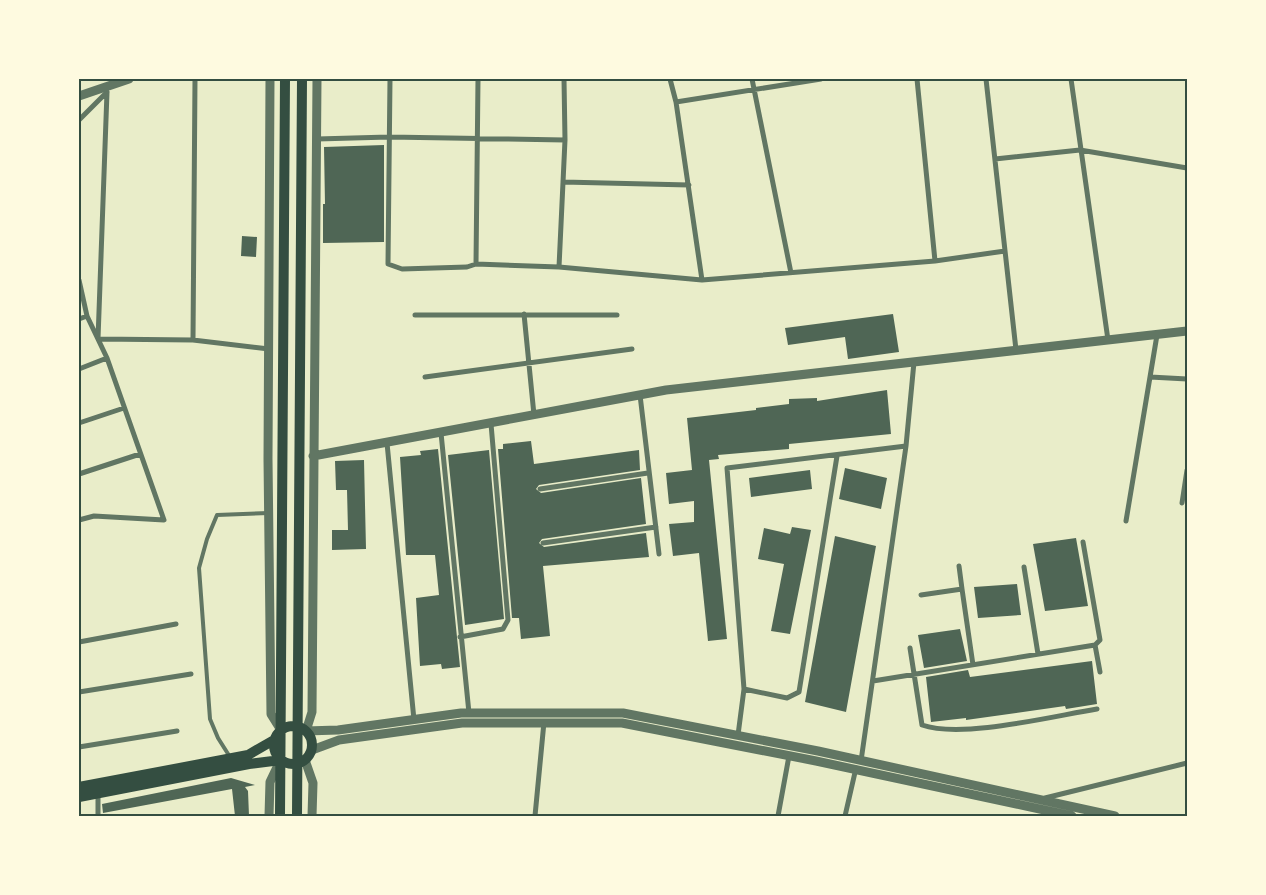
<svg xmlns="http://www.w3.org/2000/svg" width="1266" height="895" viewBox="0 0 1266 895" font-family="'DM Sans',sans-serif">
	<rect width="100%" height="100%" fill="#e9edc9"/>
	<!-- building -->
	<path fill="#4f6655" d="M384,145v97l-61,1v-39h2l-1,-57z
		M242,236l15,1 -1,20 -15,-1z
		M893,314l6,38 -51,7 -3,-22 -57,8 -3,-17z
		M887,390l4,44 -102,10v5l-71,6 1,4 -10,1 18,179 -19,2 -9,-88 -26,3 -4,-32 25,-2v-21l-25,3 -3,-31 26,-3 -5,-52 69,-8v-2l33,-4v-5l28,-1v3z
		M531,441l3,23 105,-14 1,20 -101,15 -3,4 5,4 100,-15 5,46 -104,15 -3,4 5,4 102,-14 3,24 -106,9 7,70 -29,3 -2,-21h-7l-14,-169h5v-5z
		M438,449l22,218 -18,2 -1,-5 -21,2 -4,-68 23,-3 -4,-40h-29l-6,-98 21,-2 -1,-4z
		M489,450l15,169 -39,6 -17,-170z
		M364,460l2,89 -34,1v-20h16l-1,-40h-11l-1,-29z
		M845,468l42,10 -6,31 -42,-10z
		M810,470l2,19 -61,8 -2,-19z
		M792,527l19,3 -21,104 -19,-3 13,-67 -26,-5 6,-31 26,6z
		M835,536l41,10 -30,166 -41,-10z
		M1076,538l12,68 -43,5 -12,-67z
		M1017,584l4,31 -43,3 -4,-31z
		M960,629l7,32 -43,7 -6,-33z
		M1092,661l5,43 -31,5 -1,-3 -99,14v-2l-35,4 -5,-45 42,-7 2,7z
		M231,778l24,7 -10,2 3,4 1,25h-14l-3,-27 -129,24 -1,-9z"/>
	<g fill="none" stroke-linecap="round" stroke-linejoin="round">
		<!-- service -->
		<path stroke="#617663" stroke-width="4" d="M230,757l-12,-19 -8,-19 -11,-151 8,-29 10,-24 52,-2"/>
		<!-- minor -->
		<path stroke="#617663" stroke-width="5" d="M390,79l-2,185 14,5 65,-2 9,-3
			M478,79l-2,185 83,3 143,13
			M670,79l6,23 145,-23
			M752,79l39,194
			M917,79l18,182 70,-10
			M986,79l30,271
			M1071,79l37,261
			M107,92l-9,247 95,1 76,9
			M676,102l26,178 233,-19
			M79,120l28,-28
			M317,139l72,-2 176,3
			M995,159l85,-9 107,18
			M563,182l126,3
			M559,267l6,-127 -1,-61
			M79,280l8,36 20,42 57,162 -70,-4 -15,4
			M524,314l10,101
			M415,315h202
			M79,319l8,-3
			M193,340l2,-261
			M79,369l28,-11
			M425,377l207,-28
			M1150,377l37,2
			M640,395l19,159
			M79,423l45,-15
			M441,433l28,280
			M387,443l27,277
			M79,474l61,-20
			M540,489l108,-16
			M1182,503l5,-33
			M1126,521l31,-186
			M543,543l113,-16
			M959,566l3,23
			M1024,567l14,87
			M921,595l41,-6 11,76
			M460,637l43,-8 5,-9 -17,-196
			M79,642l97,-18
			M1095,645l5,27
			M910,648l12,77c40,14 131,-9 175,-16
			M873,681l222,-36 5,-5 -17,-98
			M744,689l43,9 12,-6 38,-236
			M79,692l112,-18
			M738,735l6,-46 -17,-221 179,-22
			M79,747l98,-16
			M861,761l45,-315 8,-84
			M1045,798l142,-35
			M98,816v-22
			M535,816l9,-94
			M778,816l11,-60
			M845,816l11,-48"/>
		<!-- tertiary -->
		<path stroke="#617663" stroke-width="9" d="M270,79l-2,380 3,255 10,16
			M317,79l-5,633 -6,19 32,-1 123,-17h162l195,38 297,65
			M79,96l50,-17
			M313,456l353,-66 521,-59
			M312,750l27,-10 123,-17h160l194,38 256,55
			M305,760l8,23 -1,33
			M269,816l1,-34 10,-21"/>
		<!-- secondary -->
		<path stroke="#344e41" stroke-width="10" d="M274 745a19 19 0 1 1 38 0a19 19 0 1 1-38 0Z
			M79,787l169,-32 26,-15
			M79,797l170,-33 32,-4
			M280,816l5,-737
			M297,816l5,-737"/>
	</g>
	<!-- border -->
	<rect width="1266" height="895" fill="none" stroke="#fefae0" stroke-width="160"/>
	<rect x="80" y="80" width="1106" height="735" fill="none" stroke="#344e41" stroke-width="2"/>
</svg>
